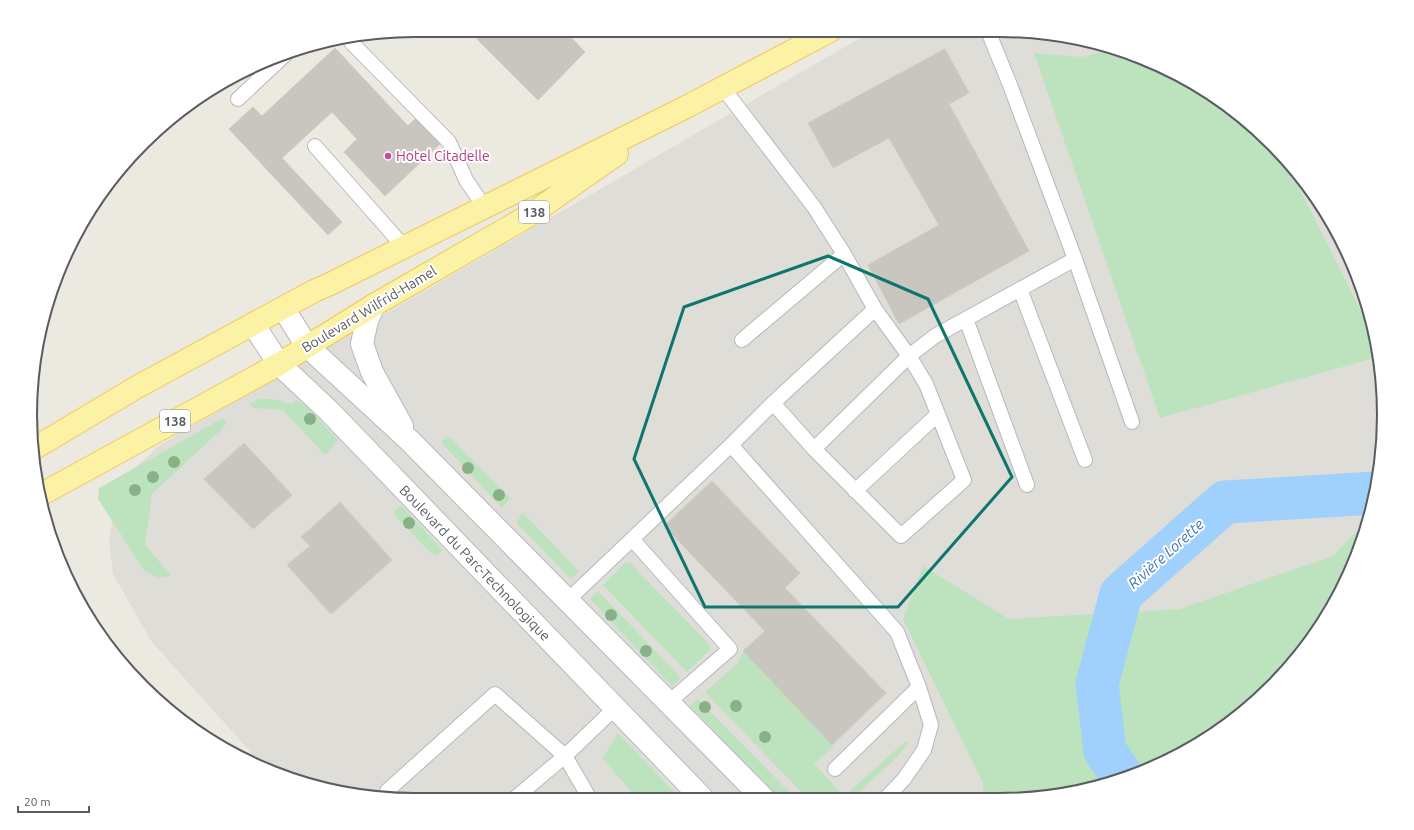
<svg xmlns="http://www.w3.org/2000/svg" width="1414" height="830" viewBox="0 0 1414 830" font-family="Ubuntu,sans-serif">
	<rect width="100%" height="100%" fill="#eceae0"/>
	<!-- industrial -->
	<path fill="#dfddd8" d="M872,31h152l99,19 90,45 58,48 48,58 36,66 22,73 7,75 -7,75 -22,72 -36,67 -48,58 -79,61 -69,32 -99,19h-634l-99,-19 -29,-15 -111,-124 -38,-67 -4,-34 7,-42 13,-25 31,-28z"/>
	<!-- green -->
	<path fill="#bde3be" d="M1116,49l7,1 90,45 58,48 19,22 9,23 78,155 1,14 -218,61 -126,-365 48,4z
		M260,399h13l18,5 5,-4 10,6 32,34 -11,14h-3l-41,-44 -29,-2 -5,-4z
		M223,418l3,5 -4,6 -70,65 -7,50 26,32c-13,3 -17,1 -27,-6l-46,-71 1,-11z
		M447,436l3,1 59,60v3l-7,8 -61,-66z
		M400,505l43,45 -4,4 -4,1 -5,-3 -35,-36v-5z
		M522,512l57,59 -8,8 -54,-56z
		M1367,520l-12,42 -36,67 -48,58 -79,61 -69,32 -99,19h-40l-1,-16 -80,-164 20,-53 86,53 170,-10 154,-53z
		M625,563h5l80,82v5l-23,22 -84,-87z
		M598,591l83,87 -9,8 -82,-87z
		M743,651l89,94 1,2 -19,17 30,32 62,-55 2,3 -11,13 -45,42h-44l-103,-107 33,-29z
		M698,699l98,100h-17l-89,-93z
		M618,733l55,58 4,8h-40l-34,-41z"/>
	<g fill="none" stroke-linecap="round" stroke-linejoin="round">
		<!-- river -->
		<path stroke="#a0d0fc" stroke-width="43" d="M1124,779l-19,-28 -8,-67 24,-90 104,-92 151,-9"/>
	</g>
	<!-- building -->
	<path fill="#c8c6bf" stroke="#d0cbbf" d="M468,30h96l21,22 -47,48z
		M645,30h11l-5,6z
		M335,48l73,78 10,-10 24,26 -57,54 -41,-44 13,-13 -25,-27 -50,46 60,64 -14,13 -99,-106 24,-22 9,9z
		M945,49l24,44 -20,11 80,147 -130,73 -31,-59 71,-40 -50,-87 -56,30 -25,-45z
		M244,443l48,52 -39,34 -49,-50z
		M712,481l88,92 -15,15 101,105 -54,52 -89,-94 22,-20 -101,-105z
		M340,502l52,58 -61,54 -44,-49 23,-19 -9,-9z"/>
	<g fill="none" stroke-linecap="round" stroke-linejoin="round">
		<!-- service casing -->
		<g stroke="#b6b8bd" stroke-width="16">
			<path id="service" d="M988,31l22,54 65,174
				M350,41l99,101 17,38 19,28
				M723,88l91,119 30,47 31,55
				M238,99l49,-46
				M315,146l89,101
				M1020,289l65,171
				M966,319l61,166
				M742,340l102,-86
				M731,445l42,-42 102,-94 34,47 -95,93 -41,-46
				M814,449l87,87 63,-56 -38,-96 -17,-28 26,-20 140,-77 57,163
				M855,491l83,-77
				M632,539l98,110 -61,53
				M568,600l163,-155 166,187 22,55 12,38 -7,25 -20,29 -19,20
				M835,769l84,-82
				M395,799l-8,-8 108,-97 70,62 50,-48
				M514,799l51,-43 25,43"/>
		</g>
		<!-- secondary casing -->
		<g stroke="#b6b9bf" stroke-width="24">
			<path id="secondary" d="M374,305l-7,15 -5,24 10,28 30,54
				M283,308l24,38 102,94 355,359
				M253,324l26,40 50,47 374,388"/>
		</g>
		<!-- primary casing -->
		<g stroke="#ecc958" stroke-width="24">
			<path id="primary" d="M33,449l104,-62 177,-96 16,-7 356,-177 144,-76
				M42,494l237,-130 95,-59 156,-90 87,-61"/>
		</g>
		<!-- service -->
		<use href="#service" stroke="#fff" stroke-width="14"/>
		<!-- secondary -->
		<use href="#secondary" stroke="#fff" stroke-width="22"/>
		<!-- primary -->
		<use href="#primary" stroke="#fcf2a5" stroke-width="22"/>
	</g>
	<!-- trees -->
	<g fill="#88b187">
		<circle cx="310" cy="419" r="6"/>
		<circle cx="174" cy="462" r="6"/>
		<circle cx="468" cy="468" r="6"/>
		<circle cx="153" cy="477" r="6"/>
		<circle cx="135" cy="490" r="6"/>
		<circle cx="499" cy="495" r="6"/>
		<circle cx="409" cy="523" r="6"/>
		<circle cx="611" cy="615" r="6"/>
		<circle cx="646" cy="651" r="6"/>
		<circle cx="736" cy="706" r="6"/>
		<circle cx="705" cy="707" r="6"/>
		<circle cx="765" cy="737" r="6"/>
	</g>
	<!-- marked area -->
	<path fill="none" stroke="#0f766e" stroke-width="3" stroke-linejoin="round" d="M828,256l100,43 84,178 -114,130h-193l-71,-148 50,-152z"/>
	<!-- markers -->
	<circle fill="#d1479c" stroke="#fff" stroke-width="1.5" cx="388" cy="156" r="4"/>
	<g text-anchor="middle" stroke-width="4" stroke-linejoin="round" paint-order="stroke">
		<!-- shield labels -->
		<g fill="#fff" stroke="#8b8d90" stroke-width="1">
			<rect x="519" y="201" width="30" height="22" rx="3"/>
			<rect x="160" y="410" width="30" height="22" rx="3"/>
		</g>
		<g font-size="13" font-weight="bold" fill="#595c61">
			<text x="534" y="217">138</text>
			<text x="175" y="426">138</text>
		</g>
		<!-- hotel labels -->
		<g font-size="14" fill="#b23c85" stroke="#fff" text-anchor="start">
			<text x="396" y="161">Hotel Citadelle</text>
		</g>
		<!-- street labels -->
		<g font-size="14" fill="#595c61" stroke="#fff">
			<text transform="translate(369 309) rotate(-31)" y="5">Boulevard Wilfrid-Hamel</text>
			<text transform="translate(475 563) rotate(46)" y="5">Boulevard du Parc-Technologique</text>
		</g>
		<!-- water labels -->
		<g font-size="15" font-style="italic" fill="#4175b5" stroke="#fff">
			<text transform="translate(1166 554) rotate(-42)" y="5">Rivière Lorette</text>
		</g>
	</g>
	<!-- crop -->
	<path d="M0 0H1414V830H0ZM415 37H999A378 378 0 0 1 1377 415V415A378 378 0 0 1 999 793H415A378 378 0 0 1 37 415V415A378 378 0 0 1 415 37Z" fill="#fff" fill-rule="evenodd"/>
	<path fill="none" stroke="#595c61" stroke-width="2" d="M415 37H999A378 378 0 0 1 1377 415V415A378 378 0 0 1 999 793H415A378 378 0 0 1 37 415V415A378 378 0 0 1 415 37Z"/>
	<!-- scale -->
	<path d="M18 806v6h71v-6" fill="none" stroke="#595c61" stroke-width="2"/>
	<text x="24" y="806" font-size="12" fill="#595c61" stroke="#ffffff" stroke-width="3" paint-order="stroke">20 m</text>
</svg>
